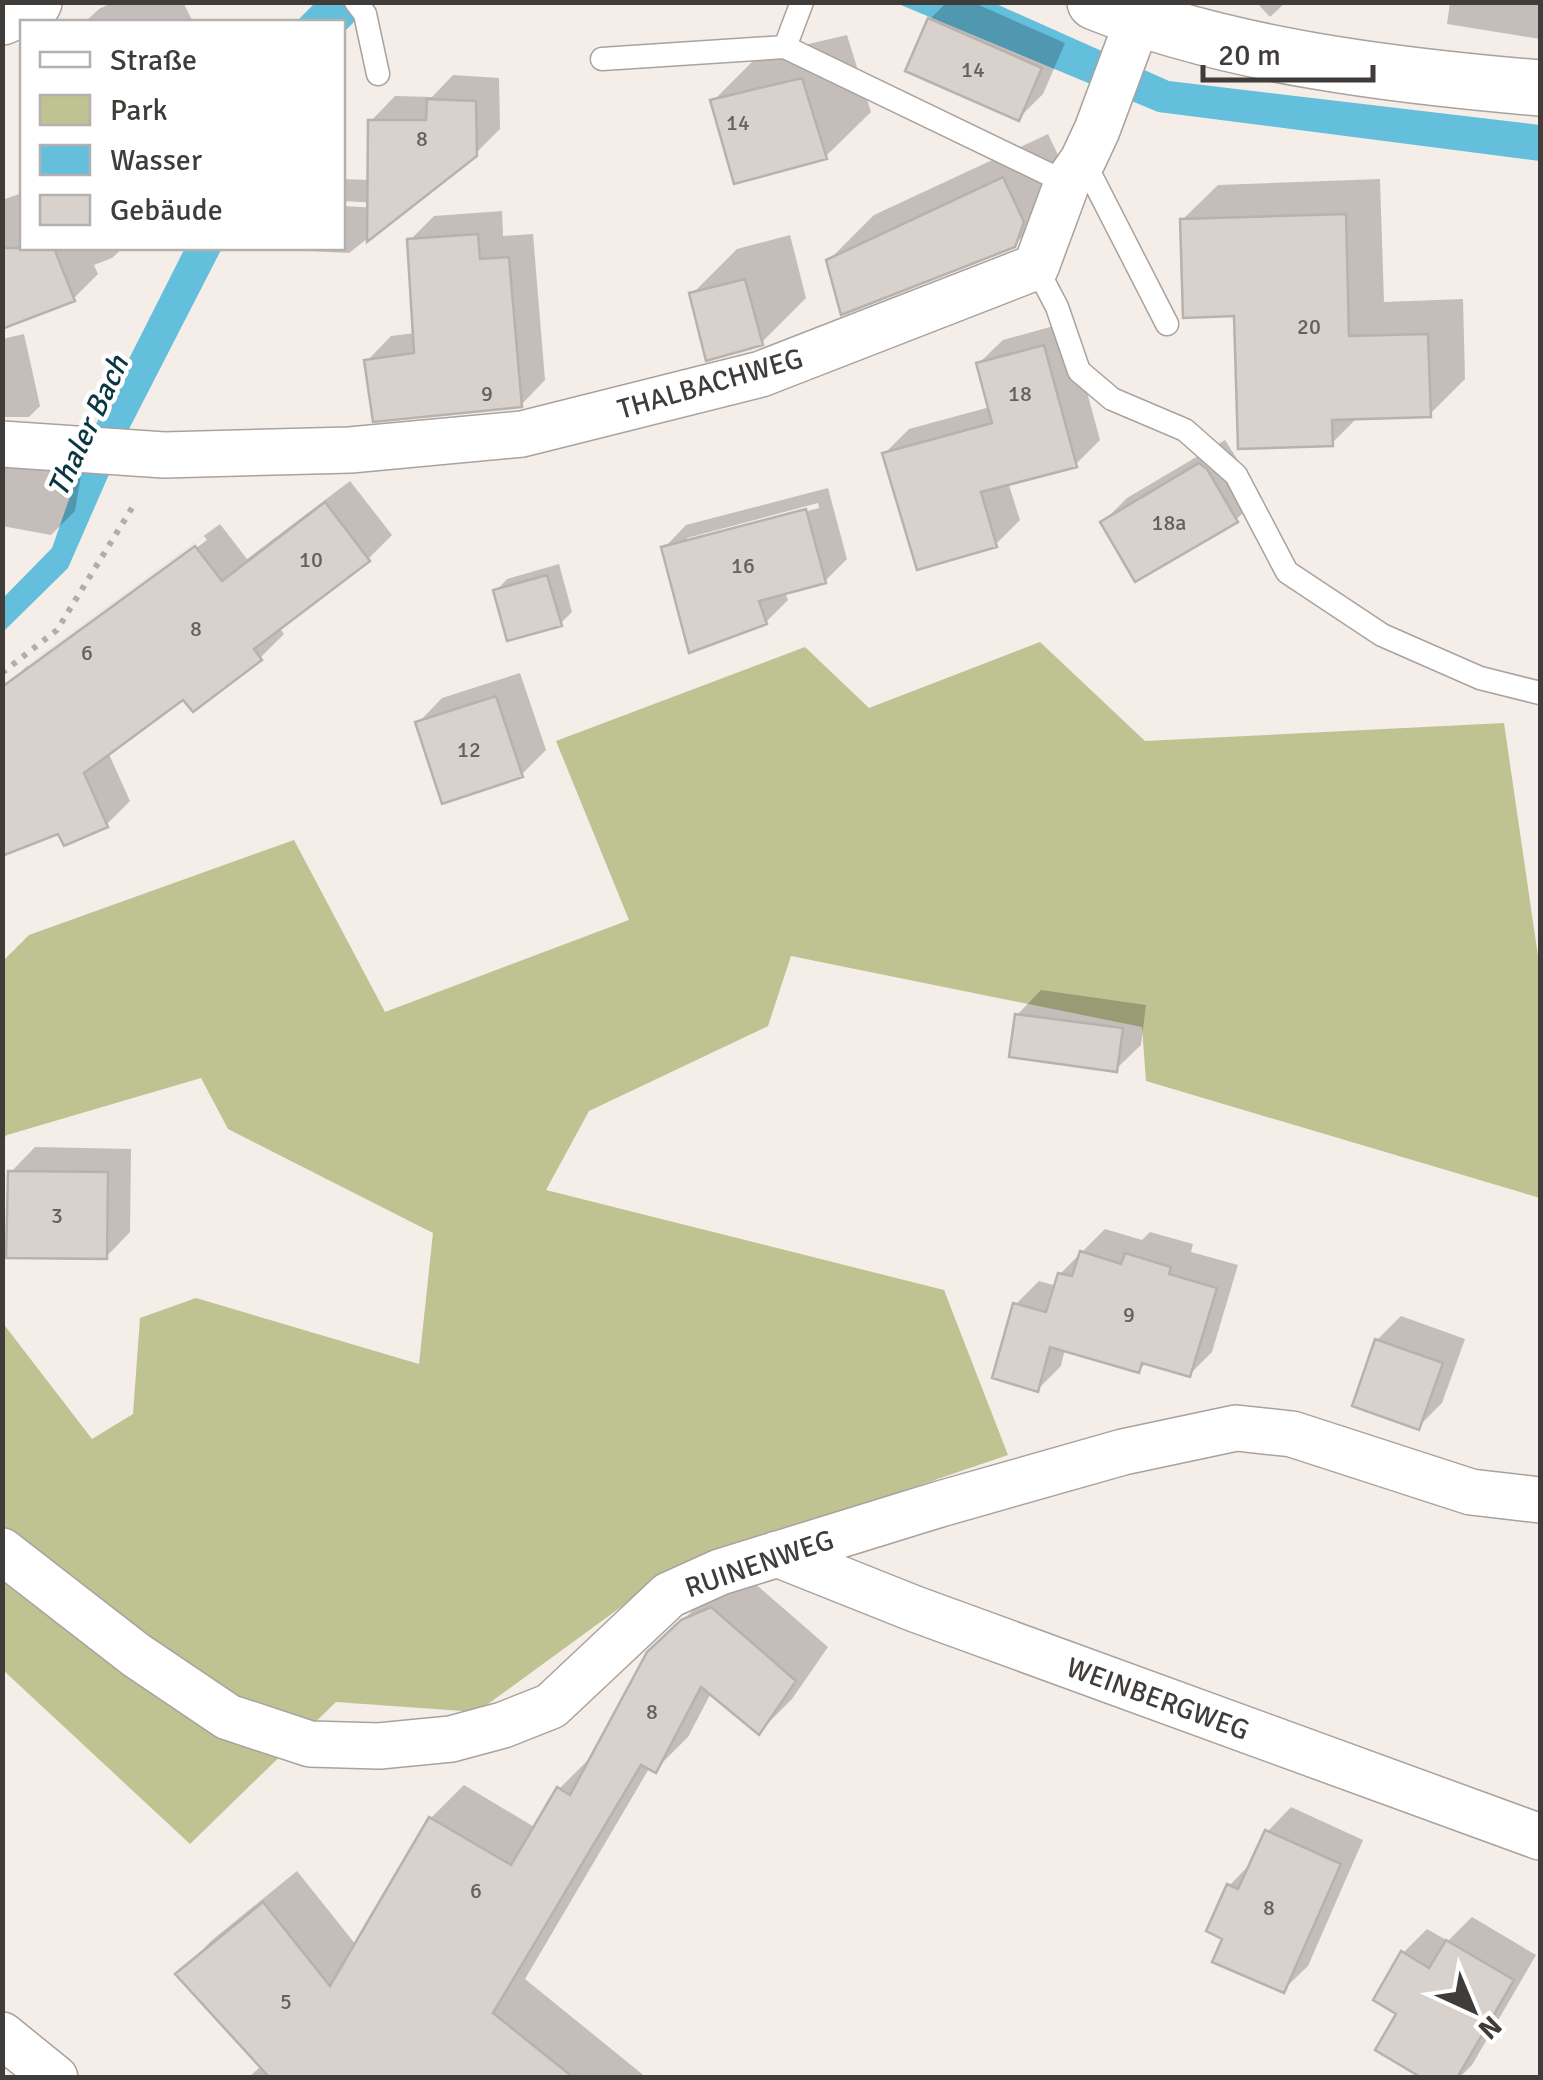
<svg xmlns="http://www.w3.org/2000/svg" width="1543" height="2080" viewBox="0 0 1543 2080" font-family="Signika,sans-serif">
	<rect width="100%" height="100%" fill="#f5ede8"/>
	<!-- green -->
	<path fill="#bfc291" d="M1040,642l105,99 359,-18 36,247v228l-394,-117 -4,-54 -351,-71 -23,70 -179,85 -43,79 398,100 64,165 -335,114 -196,143 -141,-10 -146,142 -187,-174 -1,-348 90,117 41,-25 7,-96 56,-20 223,66 14,-131 -205,-104 -27,-51 -194,57 -4,4v-178l26,-26 265,-95 91,172 244,-92 -73,-179 249,-94 64,61z"/>
	<!-- water -->
	<path fill="#63bfdc" d="M315,3h58l-30,30 -1,-11h-46z
		M896,3h98l175,78 371,44v36l-382,-49z
		M185,248h37l-94,183 -60,137 -65,64v-34l49,-50 42,-120z"/>
	<!-- shadow -->
	<path fill="#0003" fill-rule="evenodd" d="M113,2h70l10,20h-108l14,-13z
		M947,2h25l93,41 -22,51 -24,24 -89,-99z
		M1256,2h30l-16,15z
		M1450,2h90v37l-93,-15z
		M847,35l24,77 -45,44 -113,-55 45,-45z
		M453,75l46,3 1,51 -25,25 -126,99 -59,-3 1,-2h51v-42l38,2v-5l-38,-2v-22l28,1 1,-59 24,-25 37,1z
		M1048,134l20,42 -8,23 -46,46 -185,15 45,-45z
		M1380,179l4,123 79,-3 2,80 -35,35 -72,3 -26,26 -95,-129 -55,-94 36,-35z
		M22,193v55h101l-11,10 -18,7 4,9 -24,24 -72,28v-126z
		M502,211l1,25 30,-2 12,146 -24,25 -154,-44 24,-25 24,-3 -5,-93 24,-24z
		M790,235l16,63 -45,45 -69,-49 45,-45z
		M1068,322l32,118 -24,24 -68,18 12,38 -25,25 -110,-92 24,-24 81,-22 -12,-43 25,-24z
		M24,334l16,72 -11,11h-27v-78z
		M2,437l83,15 -10,59 -24,24 -49,-9z
		M1225,440l35,55 -24,25 -133,2 24,-24z
		M350,481l42,54 -24,24 -89,68 5,7 -24,24 -76,38 -76,56 22,49 -24,24 -101,-137 24,-24 191,-140 27,35zM204,536l3,4 -179,132v-7z
		M828,488l19,71 -22,22 -40,11 3,8 -22,22 -102,-74 22,-23zM818,503l1,5 -132,35v-5z
		M559,564l13,48 -12,12 -64,-33 11,-12z
		M520,673l26,77 -24,24 -104,-51 24,-25z
		M1041,990l105,15 -5,40 -25,24 -99,-54z
		M35,1147l96,2 -1,83 -24,25 -95,-85z
		M1105,1229l37,11 8,-8 43,12 -2,8 47,13 -26,87 -23,23 -42,-13 -9,9 -73,-22 -4,17 -23,23 -22,-85 23,-23 18,5 3,-12z
		M1401,1316l64,23 -23,64 -24,24 -41,-87z
		M745,1575l83,72 -36,52 -33,33 -48,-39 -23,44 -33,33 -5,-3 -125,212 122,99h-399l14,-13 -83,-91 32,-33 86,-70 59,74 75,-127 33,-33 72,43 23,-39 33,-33 57,-103 68,-66z
		M1291,1807l72,33 -55,126 -25,24 -57,-53 3,-51 25,-26 13,-28z
		M1472,1917l64,38 -64,110 -13,13h-32l-27,-65 3,-60 24,-24 21,12z"/>
	<!-- building -->
	<path fill="#d8d1cc" stroke="#b8b1ad" stroke-width="2.5" d="M928,18l114,50 -23,53 -114,-50z
		M802,78l25,81 -93,25 -24,-84z
		M427,99l49,2 1,55 -110,86 1,-122h58z
		M1003,177l21,45 -9,25 -174,68 -15,-55z
		M1346,214l3,122 79,-2 3,83 -99,3 1,26 -95,3 -4,-133 -51,2 -3,-99z
		M478,234l2,25 29,-2 13,150 -149,15 -9,-62 50,-7 -7,-114z
		M2,248h52l21,53 -73,28z
		M745,279l18,66 -57,16 -17,-68z
		M1044,345l33,122 -96,25 16,55 -80,23 -35,-117 110,-30 -16,-60z
		M1199,463l8,6 31,53 -103,60 -35,-60z
		M325,502l45,59 -116,88 8,11 -69,52 -10,-12 -99,73 24,54 -44,19 -6,-12 -56,22v-169l193,-141 27,35z
		M806,509l20,74 -67,18 8,23 -78,29 -28,-106z
		M547,575l15,51 -55,15 -14,-51z
		M496,696l27,81 -81,27 -27,-82z
		M1015,1014l108,14 -6,44 -108,-15z
		M8,1171l100,1 -1,87 -101,-1z
		M1080,1251l41,13 4,-11 46,14 -2,7 48,14 -27,89 -48,-14 -3,10 -89,-26 -12,45 -46,-14 21,-75 33,9 12,-39 14,3z
		M1375,1339l68,24 -24,67 -67,-24z
		M711,1607l85,74 -37,54 -58,-48 -45,86 -15,-8 -148,248 81,65h-304l-95,-104 88,-72 67,84 99,-169 82,48 46,-78 13,8 77,-143 34,-32z
		M1265,1830l76,34 -57,129 -72,-31 10,-23 -16,-8 21,-47 11,5z
		M1446,1940l68,40 -57,98h-35l-47,-28 21,-36 -23,-14 28,-49 28,17z"/>
	<g fill="none" stroke-linecap="round" stroke-linejoin="round">
		<!-- service casing -->
		<g stroke="#a9a29e" stroke-width="25">
			<path id="service" d="M356,2l9,12 13,60
				M802,2l-17,45 282,136
				M602,59l183,-12
				M1083,160l84,164
				M1036,267l21,40 22,64 33,28 73,31 51,45 51,97 95,63 98,43 60,15"/>
		</g>
		<!-- minor casing -->
		<g stroke="#a9a29e" stroke-width="48">
			<path id="minor" d="M2,444l162,11 186,-5 172,-16 239,-60 275,-107 31,-84 16,-23 14,-30 41,-110
				M2,1551l134,104 92,62 82,27 69,2 72,-7 52,-14 48,-19 118,-111 51,-23 220,-68 183,-52 113,-24 56,6 179,58 69,8
				M777,1554l138,55 625,228
				M2,2035l53,43"/>
		</g>
		<!-- secondary casing -->
		<g stroke="#a9a29e" stroke-width="58">
			<path id="secondary" d="M1095,2c133,54 302,74 445,86
				M2,17l32,-15"/>
		</g>
		<!-- path -->
		<path stroke="#b3ada9" stroke-width="6" stroke-dasharray="5 8" stroke-linecap="butt" d="M2,673l55,-43 78,-127"/>
		<!-- service -->
		<use href="#service" stroke="#fff" stroke-width="22"/>
		<!-- minor -->
		<use href="#minor" stroke="#fff" stroke-width="45"/>
		<!-- secondary -->
		<use href="#secondary" stroke="#fff" stroke-width="55"/>
	</g>
	<g text-anchor="middle" stroke-width="9" stroke-linejoin="round" paint-order="stroke">
		<!-- number labels -->
		<g font-size="22" fill="#65615e">
			<text x="973" y="77">14</text>
			<text x="738" y="130">14</text>
			<text x="422" y="146">8</text>
			<text x="1309" y="334">20</text>
			<text x="487" y="401">9</text>
			<text x="1020" y="401">18</text>
			<text x="1169" y="530">18a</text>
			<text x="311" y="567">10</text>
			<text x="743" y="573">16</text>
			<text x="196" y="636">8</text>
			<text x="87" y="660">6</text>
			<text x="469" y="757">12</text>
			<text x="57" y="1223">3</text>
			<text x="1129" y="1322">9</text>
			<text x="652" y="1719">8</text>
			<text x="476" y="1898">6</text>
			<text x="1269" y="1915">8</text>
			<text x="286" y="2009">5</text>
		</g>
		<!-- street labels -->
		<g font-size="28" fill="#3f3c3a" stroke="#fff">
			<text transform="translate(710 383) rotate(-16)" y="10">THALBACHWEG</text>
			<text transform="translate(759 1563) rotate(-19)" y="10">RUINENWEG</text>
			<text transform="translate(1158 1698) rotate(20)" y="10">WEINBERGWEG</text>
		</g>
		<!-- water labels -->
		<g font-size="30" font-style="italic" fill="#093642" stroke="#fff">
			<text transform="translate(88 426) rotate(-65)" y="10">Thaler Bach</text>
		</g>
	</g>
	<!-- border -->
	<rect width="1543" height="2080" fill="none" stroke="#3f3c3a" stroke-width="10"/>
	<!-- legend -->
	<rect x="20" y="20" width="325" height="230" fill="#ffffff" stroke="#b2b1b0" stroke-width="2.5"/>
	<rect x="40" y="52" width="50" height="15" fill="#ffffff" stroke="#b2b1b0" stroke-width="2.5"/>
	<text x="110" y="70" font-size="30" fill="#3f3c3a">Straße</text>
	<rect x="40" y="95" width="50" height="30" fill="#bfc291" stroke="#b2b1b0" stroke-width="2.5"/>
	<text x="110" y="120" font-size="30" fill="#3f3c3a">Park</text>
	<rect x="40" y="145" width="50" height="30" fill="#63bfdc" stroke="#b2b1b0" stroke-width="2.5"/>
	<text x="110" y="170" font-size="30" fill="#3f3c3a">Wasser</text>
	<rect x="40" y="195" width="50" height="30" fill="#d8d1cc" stroke="#b2b1b0" stroke-width="2.5"/>
	<text x="110" y="220" font-size="30" fill="#3f3c3a">Gebäude</text>
	<!-- north arrow -->
	<g transform="translate(1473 2010) rotate(136)" stroke="#ffffff" stroke-width="8" paint-order="stroke">
	<path d="M0-8L18 38L0 25L-18 38Z" fill="#3f3c3a"/>
	<text y="-15" font-size="28" font-weight="bold" text-anchor="middle" fill="#3f3c3a">N</text>
	</g>
	<!-- scale -->
	<path d="M1203 65v15h170v-15" fill="none" stroke="#3f3c3a" stroke-width="5"/>
	<text x="1218" y="65" font-size="30" fill="#3f3c3a" stroke="#ffffff" stroke-width="8" paint-order="stroke">20 m</text>
</svg>
